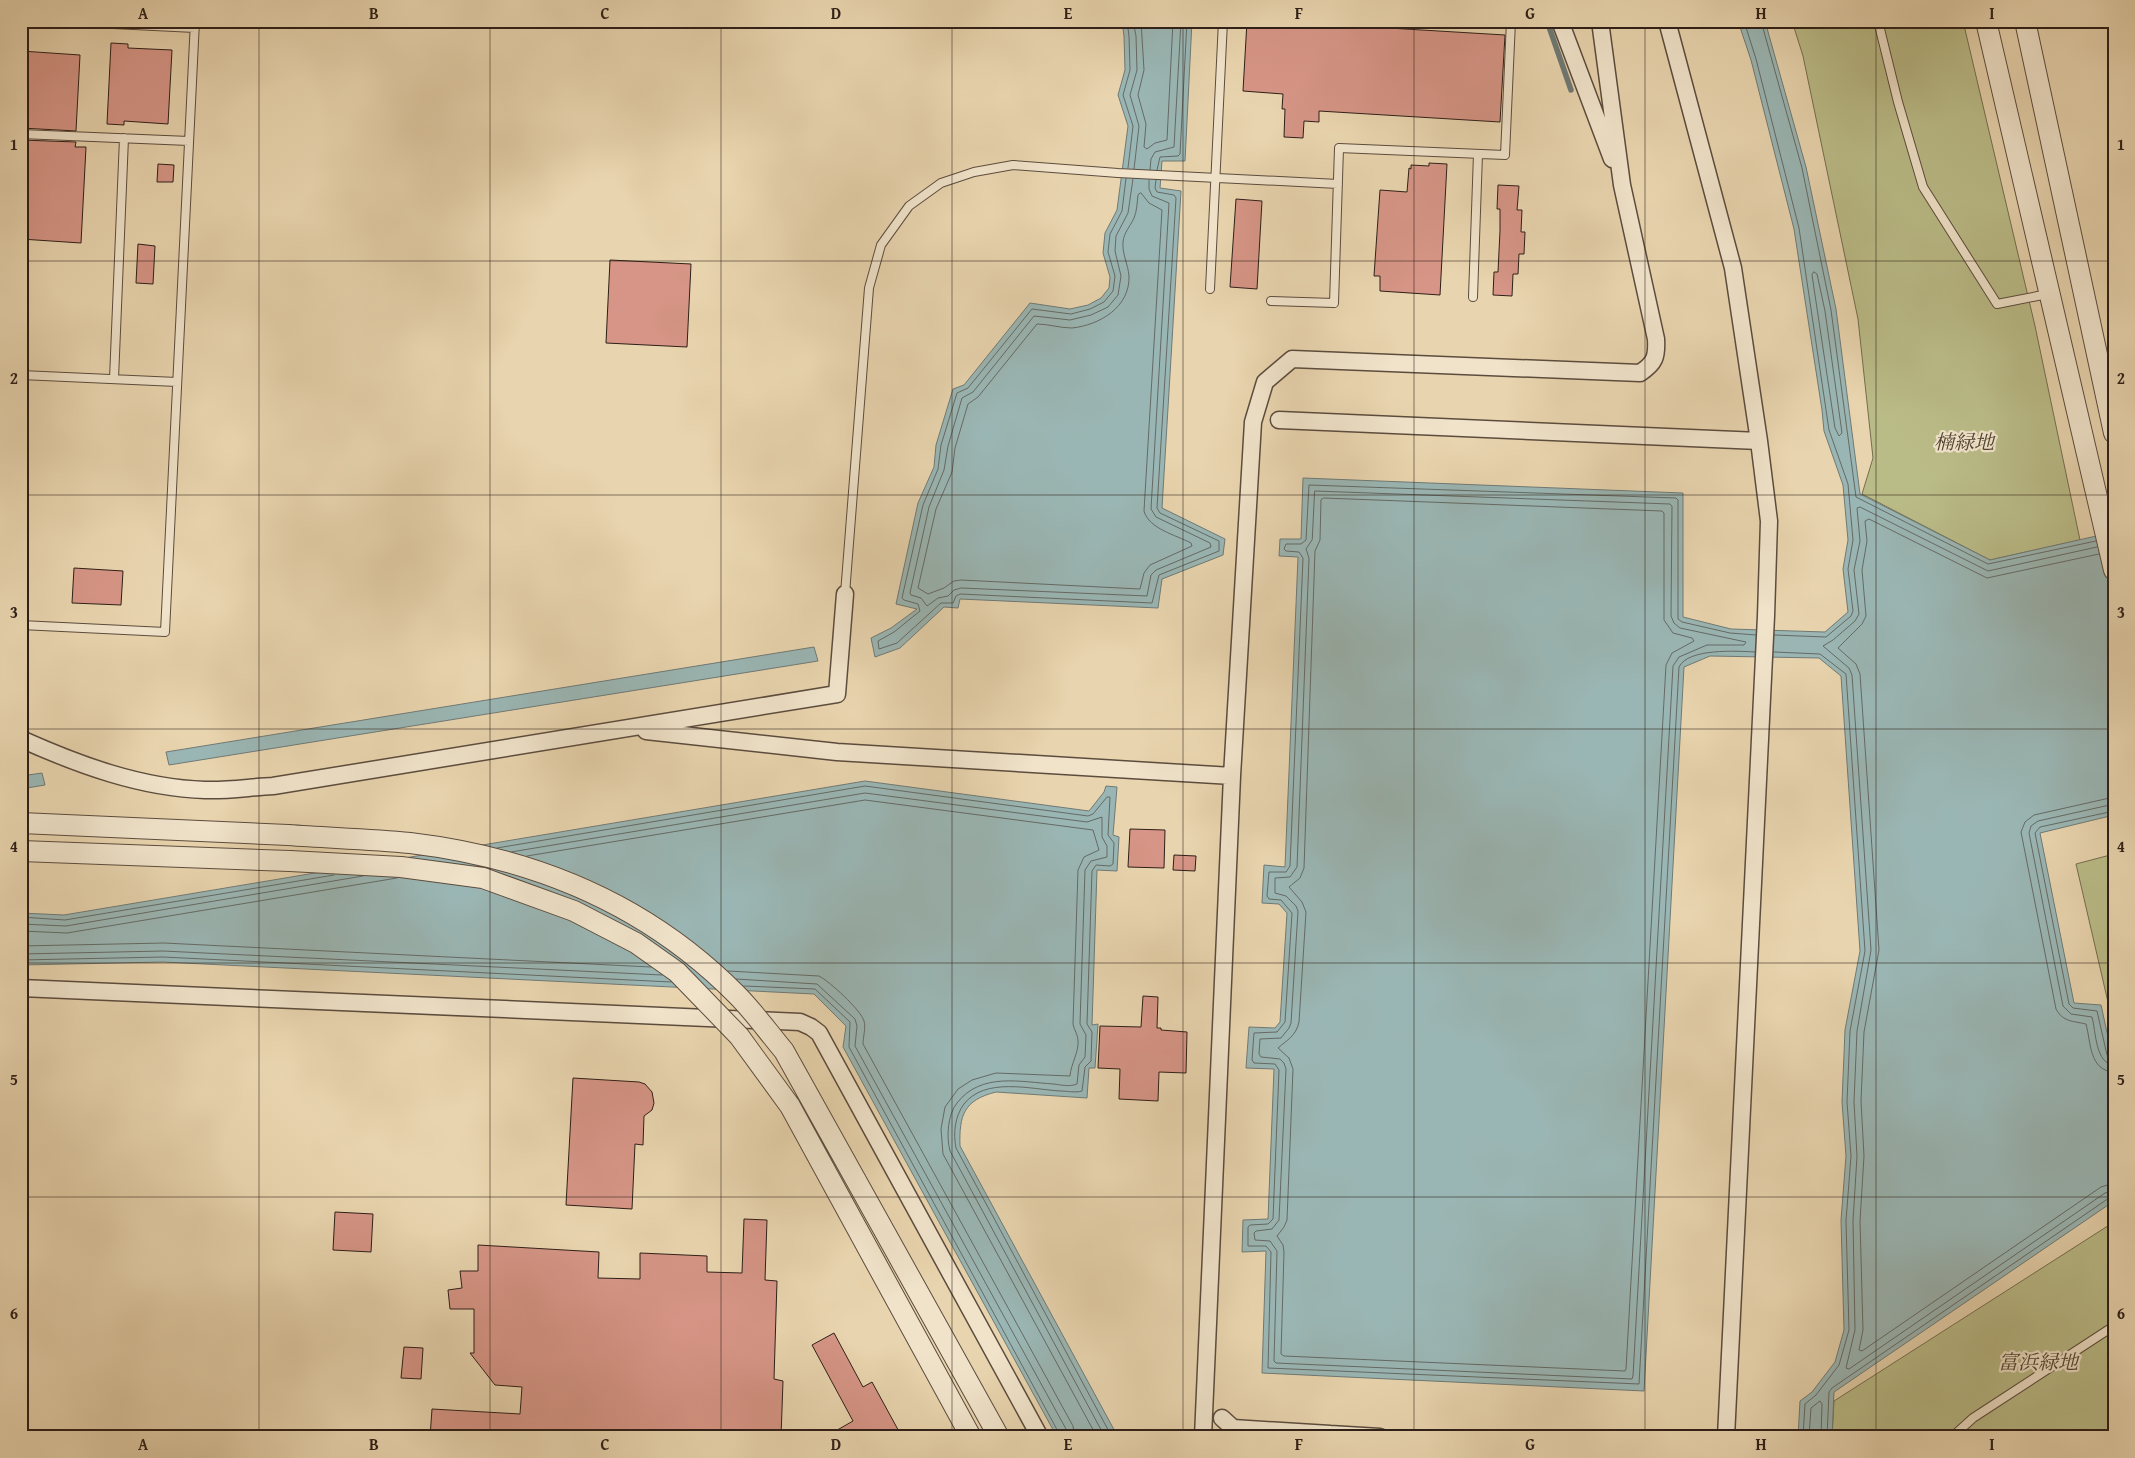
<svg xmlns="http://www.w3.org/2000/svg" width="2135" height="1458" font-family="'Gentium Book Plus','Noto Serif JP',serif">
  <style>
    .green { fill: #babc88; stroke: #746e50 }
    .water { fill: #9ab6b4; stroke: #6f7a76 }
    .lines { fill: none; stroke-linecap: round; stroke-linejoin: round }
    .shore { stroke: #646a66; stroke-width: 1 }
    .stream { stroke: #6f7a76; stroke-width: 5.5 }
    .building { fill: #d69586; stroke: #2e1f18 }
    .service-casing { stroke: #5c4c3e; stroke-width: 10 }
    .minor-casing { stroke: #5c4c3e; stroke-width: 19 }
    .tertiary-casing { stroke: #5c4c3e; stroke-width: 22 }
    .service { stroke: #f0e3ca; stroke-width: 8 }
    .minor { stroke: #f0e3ca; stroke-width: 16 }
    .tertiary { stroke: #f0e3ca; stroke-width: 20 }
    .tertiary-bridge-casing { stroke: #5c4c3e; stroke-width: 22; stroke-linecap: butt }
    .tertiary-bridge { stroke: #f0e3ca; stroke-width: 20 }
    .grid { fill: none; stroke: #2e1f18; stroke-width: 1; stroke-opacity: 0.55 }
    .labels { text-anchor: middle; dominant-baseline: central; stroke-width: 4.5; stroke-linejoin: round; paint-order: stroke }
    .park-label { font-size: 20px; font-style: italic; fill: #514634; stroke: #f0e3ca }
    .neatline { fill: none; stroke: #2e1f18; stroke-width: 2 }
    .grid-label { font-size: 16px; text-anchor: middle; font-weight: bold; fill: #2e1f18 }
  </style>
  <rect width="100%" height="100%" fill="#e8d4ae"/>
  <filter id="stains"><feTurbulence type="fractalNoise" baseFrequency=".004" numOctaves="4"/><feColorMatrix values="0 0 0 0 .2 0 0 0 0 .09 0 0 0 0 .02 0 0 0 .5 -.17"/></filter>
  <radialGradient id="worn" r=".72"><stop offset=".6" stop-color="#630" stop-opacity="0"/><stop offset="1" stop-color="#630" stop-opacity=".3"/></radialGradient>
  <path class="green" d="M1792,21H1963L2035,326L2080,540L1990,560L1862,494L1873,458L1858,319L1803,56Z
    M2114,854V1028L2076,864Z
    M2114,1222V1437H1832L1834,1401Z"/>
  <path class="water" d="M1122,21H1192L1185,161H1162L1160,188L1181,191L1162,508L1225,539L1223,555L1162,579L1158,608L960,599L958,608L944,607L900,648L875,657L871,638L891,628L917,609L896,604L918,503L934,467L936,445L953,389L964,385L1030,303L1070,309L1088,305L1101,298L1109,288L1110,277L1103,253L1105,233L1117,210L1128,126L1118,95L1125,70L1124,36Z
    M1738,21H1765L1806,167L1836,309L1860,494L1990,560L2114,532V815L2040,833L2074,1003L2101,1005L2114,1064V1201L1834,1392L1832,1437H1798L1800,1401L1812,1392L1835,1362L1844,1330L1841,1220L1846,1156L1842,1102L1845,1030L1860,951L1841,676L1819,658L1710,656L1684,667L1644,1391L1262,1373L1266,1251L1242,1252L1243,1220L1268,1219L1274,1069L1246,1068L1249,1027L1275,1028L1280,1022L1287,913L1279,904L1262,903L1264,865L1285,867L1298,557L1279,556L1280,539H1301L1303,478L1683,493V617L1731,629L1825,632L1848,612L1843,569L1848,540L1843,485L1824,431L1822,410L1794,229L1751,60Z
    M814,647L818,661L169,765L166,752Z
    M42,773L45,785L21,789V776Z
    M865,781L1089,811L1104,792L1106,786L1117,787L1113,835L1119,837L1117,871L1097,870L1092,1025L1098,1024L1095,1068H1089L1087,1098L996,1092C964,1100 959,1115 960,1146L1118,1437H1057L843,1047L846,1026L814,994L163,962L21,965V913L64,915Z"/>
  <g class="lines">
    <path class="shore" d="M1127,21L1129,36L1130,70L1123,95L1133,126L1128,168
      M1133,21L1136,36L1137,70L1130,95L1139,126L1134,169
      M1141,21L1144,70L1138,95L1146,124L1144,147L1147,149L1155,143L1167,140L1173,21
      M1744,21L1756,59L1799,228L1829,430L1848,484L1853,540L1848,569L1853,611L1851,616L1826,637L1774,635
      M1761,21L1802,168L1831,310L1856,497L1988,564L2096,541
      M1150,170L1151,159L1155,152L1174,147L1181,21
      M1157,170L1160,157L1178,156L1180,154L1187,21
      M1126,178L1122,211L1110,234L1108,252L1115,276L1113,291L1104,302L1090,309L1071,314L1032,309L968,388L957,393L941,445L938,469L923,505L902,598L904,600L918,604L920,611L894,632L878,641L879,649L897,643L941,603H953L956,596L960,594L1152,603L1159,575L1219,551V541L1160,513L1157,508L1176,198L1174,195L1157,192L1155,188L1156,180
      M1133,179L1128,213L1116,236L1115,251L1121,276L1118,295L1108,307L1091,315L1070,320L1034,316L973,392L962,398L948,446L944,470L929,507L910,593L911,595L921,598L927,606L938,598L948,596L954,590L961,588L1147,596L1151,575L1156,570L1211,547L1210,543L1156,517L1151,509L1169,203L1152,196L1149,189V180
      M1141,193L1149,203L1162,210L1144,511C1149,529 1176,535 1191,543L1192,546L1150,565L1144,573L1140,589L961,580L954,581L944,588L928,594L918,588L936,509L952,472L955,448L968,404L978,397L1037,324C1048,324 1060,328 1072,328C1100,325 1130,307 1129,276C1128,264 1122,254 1123,242C1124,232 1130,227 1134,218C1137,211 1137,203 1138,195Z
      M1814,272L1817,274L1825,311L1842,433L1839,436L1835,428L1812,275Z
      M1315,491L1670,504L1672,506L1671,616L1674,623L1680,628L1746,642L1744,645H1707L1679,657L1673,666L1633,1376L1632,1379L1276,1363L1274,1361L1277,1251L1270,1241L1255,1240L1254,1233L1256,1231L1272,1229L1279,1220L1286,1069L1284,1063L1280,1059L1261,1057L1259,1054L1260,1039L1281,1038L1289,1028L1291,1023L1298,911L1296,906L1286,896L1275,893V878L1290,877L1297,867L1309,558L1306,549L1312,540Z
      M1324,498L1662,511L1664,513V620L1673,633L1692,638L1694,641L1672,653L1666,665L1626,1369L1625,1371L1284,1356L1281,1354L1284,1252L1283,1245L1277,1236L1284,1227L1287,1220L1293,1069L1289,1058L1278,1048C1287,1040 1296,1036 1299,1022L1306,912L1302,902L1289,887L1300,878L1304,868L1315,551L1320,540L1321,500Z
      M2097,547L1988,571L1860,507L1857,508L1860,541L1854,570L1859,614L1855,621L1833,640L1823,646L1849,668L1852,675L1871,950L1857,1031L1854,1102L1857,1156L1853,1221L1855,1330L1846,1368L1849,1369L2105,1193L2114,1191
      M2099,554L1987,578L1869,519L1865,521L1867,541L1862,570L1866,616L1862,624L1838,648L1856,664L1860,674L1879,950L1864,1032L1861,1101L1864,1156L1860,1221L1863,1330L1859,1350L1862,1351L2101,1187L2114,1183
      M1755,652C1737,651 1688,648 1679,667L1639,1384L1268,1368L1271,1252L1266,1246H1248V1227L1250,1225L1268,1224L1273,1219L1279,1070L1275,1064L1254,1063L1252,1060L1254,1033L1277,1032L1285,1022L1292,913L1281,900L1269,899L1267,896L1269,872H1286L1290,866L1303,558L1299,552L1286,551L1284,549L1286,544H1301L1306,540L1309,485L1676,498L1678,500V619L1682,622L1730,633L1756,635
      M1774,652L1820,654L1846,674L1865,951L1850,1031L1847,1102L1851,1156L1846,1221L1849,1330L1839,1365L1816,1395L1805,1404L1803,1437
      M2114,797L2034,815L2025,822L2021,832L2056,1009C2063,1022 2073,1021 2086,1024C2091,1042 2089,1071 2114,1072
      M2114,804L2038,821L2031,826L2029,833L2063,1006L2071,1014L2092,1017C2096,1031 2095,1064 2114,1065
      M2114,811L2040,827L2035,833L2069,1004L2073,1008L2097,1011L2107,1055L2109,1058L2114,1059
      M497,848L865,786L1088,816L1093,814L1107,797H1110L1108,835L1114,843L1113,864L1110,866L1096,865L1092,871L1087,1024L1092,1032L1091,1061L1085,1067L1082,1091C1076,1093 1067,1091 1060,1091C1030,1089 985,1077 964,1104C955,1116 953,1133 956,1148L1112,1437
      M511,852L865,793L1087,822L1102,817V837L1107,846V857L1091,861L1085,870L1080,1024L1086,1035L1085,1057L1079,1065L1077,1084C1070,1087 1061,1085 1054,1084C1020,1082 981,1072 957,1103C948,1114 946,1136 950,1151L1105,1437
      M527,856L865,800L1093,830L1099,850L1084,857L1078,870L1073,1024C1074,1030 1078,1035 1078,1040C1079,1053 1071,1063 1070,1076L996,1073L972,1080L958,1089L945,1107L941,1129L943,1154L1097,1437
      M21,917L65,920L334,875
      M21,924L66,926L363,876
      M21,931L67,933L397,878
      M21,946L164,943L651,967
      M21,954L163,951L662,975
      M21,960L163,957L671,982
      M728,971L819,976C829,981 861,1010 864,1021C866,1028 863,1037 863,1044L1073,1426L1075,1437
      M736,979L817,984L855,1019L857,1026L855,1046L1066,1429L1068,1437
      M744,986L815,989L850,1022L849,1047L1061,1437
      M1809,1437L1811,1408L1820,1401L1822,1404L1821,1437
      M1827,1437L1829,1392L1832,1388L2109,1198L2114,1197"/>
    <path class="stream" d="M1547,21L1571,90"/>
  </g>
  <path class="building" d="M1247,21H1322V24L1505,35L1500,122L1319,111V122L1304,121L1303,138L1284,137L1285,109H1282L1283,94L1243,91Z
    M111,43L128,44V48L172,50L168,124L124,121V125L107,124Z
    M21,51L80,55L76,131L21,128Z
    M21,140L76,142L75,147H86L81,243L21,239Z
    M1429,163L1447,164L1440,295L1380,291V276H1374L1380,190L1407,192L1409,168L1411,169V165L1429,166Z
    M158,164L174,165L173,182H157Z
    M1498,185L1519,186L1517,210H1522L1521,232H1525L1524,254H1519L1518,274H1513L1512,296L1493,295L1494,272H1498L1500,231V209H1497Z
    M1236,199L1262,201L1257,289L1230,287Z
    M138,244L155,246L153,284L136,283Z
    M610,260L691,264L687,347L606,343Z
    M74,568L123,571L121,605L72,603Z
    M1130,829L1165,830L1164,868L1128,867Z
    M1174,855L1196,856L1195,871L1173,870Z
    M1143,996L1158,997L1157,1028H1161V1030L1187,1032L1186,1073L1159,1072L1158,1101L1119,1099L1120,1069L1098,1068L1100,1026L1141,1027Z
    M573,1078L639,1082L645,1084L652,1092L654,1103L652,1110L644,1116L643,1145L635,1144L632,1209L566,1205Z
    M335,1212L373,1214L371,1252L333,1250Z
    M744,1219L767,1220L765,1280L777,1281L774,1379L783,1381L781,1437H430L432,1409L520,1414L522,1387L495,1385L470,1353H474V1309H450L448,1290L462,1288L460,1271H478V1245L599,1252L598,1278L640,1279V1253L707,1256V1272L742,1273Z
    M834,1333L863,1387L872,1382L902,1437H825L853,1421L812,1345Z
    M404,1347L423,1348L421,1379L401,1378Z"/>
  <g class="lines">
    <defs>
      <path id="service" d="M52,21L195,28
        M1878,21L1898,102L1923,187L1997,304L2048,294
        M21,134L189,141
        M1210,289L1223,21
        M1473,297L1478,154
        M1271,301L1334,303L1339,148L1505,155L1511,21
        M21,375L177,382
        M114,379L124,138
        M845,594L869,288L881,245L909,206L941,183L974,172L1013,165L1118,173L1338,184
        M21,625L165,632L195,21
        M1952,1437L1973,1418L2114,1326"/>
      <path id="minor" d="M1560,21L1612,159
        M1667,21L1733,268L1759,441L1769,521L1766,616L1726,1437
        M1279,420L1759,441
        M646,731L837,752L1232,776
        M21,739C79,765 141,788 205,790C227,791 251,787 273,786L837,694L845,594
        M21,988L800,1022L811,1027L819,1033L1040,1437
        M1222,1418L1233,1428L1330,1434
        M1203,1437L1232,776L1253,422L1265,382L1292,359L1640,373C1655,363 1657,357 1656,339L1622,185L1600,21
        M1325,1437L1330,1434L1380,1437"/>
      <path id="tertiary" d="M1986,21L2114,570
        M2025,21L2114,433
        M21,823L288,835
        M21,851L290,861"/>
    </defs>
    <use href="#service" class="service-casing"/>
    <use href="#minor" class="minor-casing"/>
    <use href="#tertiary" class="tertiary-casing"/>
    <use href="#service" class="service"/>
    <use href="#minor" class="minor"/>
    <use href="#tertiary" class="tertiary"/>
    <defs>
      <path id="tertiary-bridge" d="M288,835C329,838 370,839 410,843C536,858 647,904 737,995C754,1012 768,1032 784,1051L999,1437
        M290,861L401,867L483,878L574,911L636,943L677,972L739,1036L790,1106L971,1437"/>
    </defs>
    <use href="#tertiary-bridge" class="tertiary-bridge-casing"/>
    <use href="#tertiary-bridge" class="tertiary-bridge"/>
  </g>
  <path class="grid" d="M259,21V1437M490,21V1437M721,21V1437M952,21V1437M1183,21V1437M1414,21V1437M1645,21V1437M1876,21V1437M21,261H2114M21,495H2114M21,729H2114M21,963H2114M21,1197H2114"/>
  <g class="labels">
    <g class="park-label">
      <text x="1964" y="441">楠緑地</text>
      <text x="2038" y="1361">富浜緑地</text>
    </g>
  </g>
  <rect width="2135" height="1458" fill="none" stroke="#e8d4ae" stroke-width="55"/>
  <rect x="28" y="28" width="2080" height="1402" class="neatline"/>
  <g class="grid-label">
    <text x="143" y="19">A</text>
    <text x="374" y="19">B</text>
    <text x="605" y="19">C</text>
    <text x="836" y="19">D</text>
    <text x="1068" y="19">E</text>
    <text x="1299" y="19">F</text>
    <text x="1530" y="19">G</text>
    <text x="1761" y="19">H</text>
    <text x="1992" y="19">I</text>
    <text x="14" y="150">1</text>
    <text x="2121" y="150">1</text>
    <text x="14" y="384">2</text>
    <text x="2121" y="384">2</text>
    <text x="14" y="618">3</text>
    <text x="2121" y="618">3</text>
    <text x="14" y="852">4</text>
    <text x="2121" y="852">4</text>
    <text x="14" y="1085">5</text>
    <text x="2121" y="1085">5</text>
    <text x="14" y="1319">6</text>
    <text x="2121" y="1319">6</text>
    <text x="143" y="1450">A</text>
    <text x="374" y="1450">B</text>
    <text x="605" y="1450">C</text>
    <text x="836" y="1450">D</text>
    <text x="1068" y="1450">E</text>
    <text x="1299" y="1450">F</text>
    <text x="1530" y="1450">G</text>
    <text x="1761" y="1450">H</text>
    <text x="1992" y="1450">I</text>
  </g>
  <rect width="100%" height="100%" filter="url(#stains)"/>
  <rect width="100%" height="100%" fill="url(#worn)"/>
</svg>
